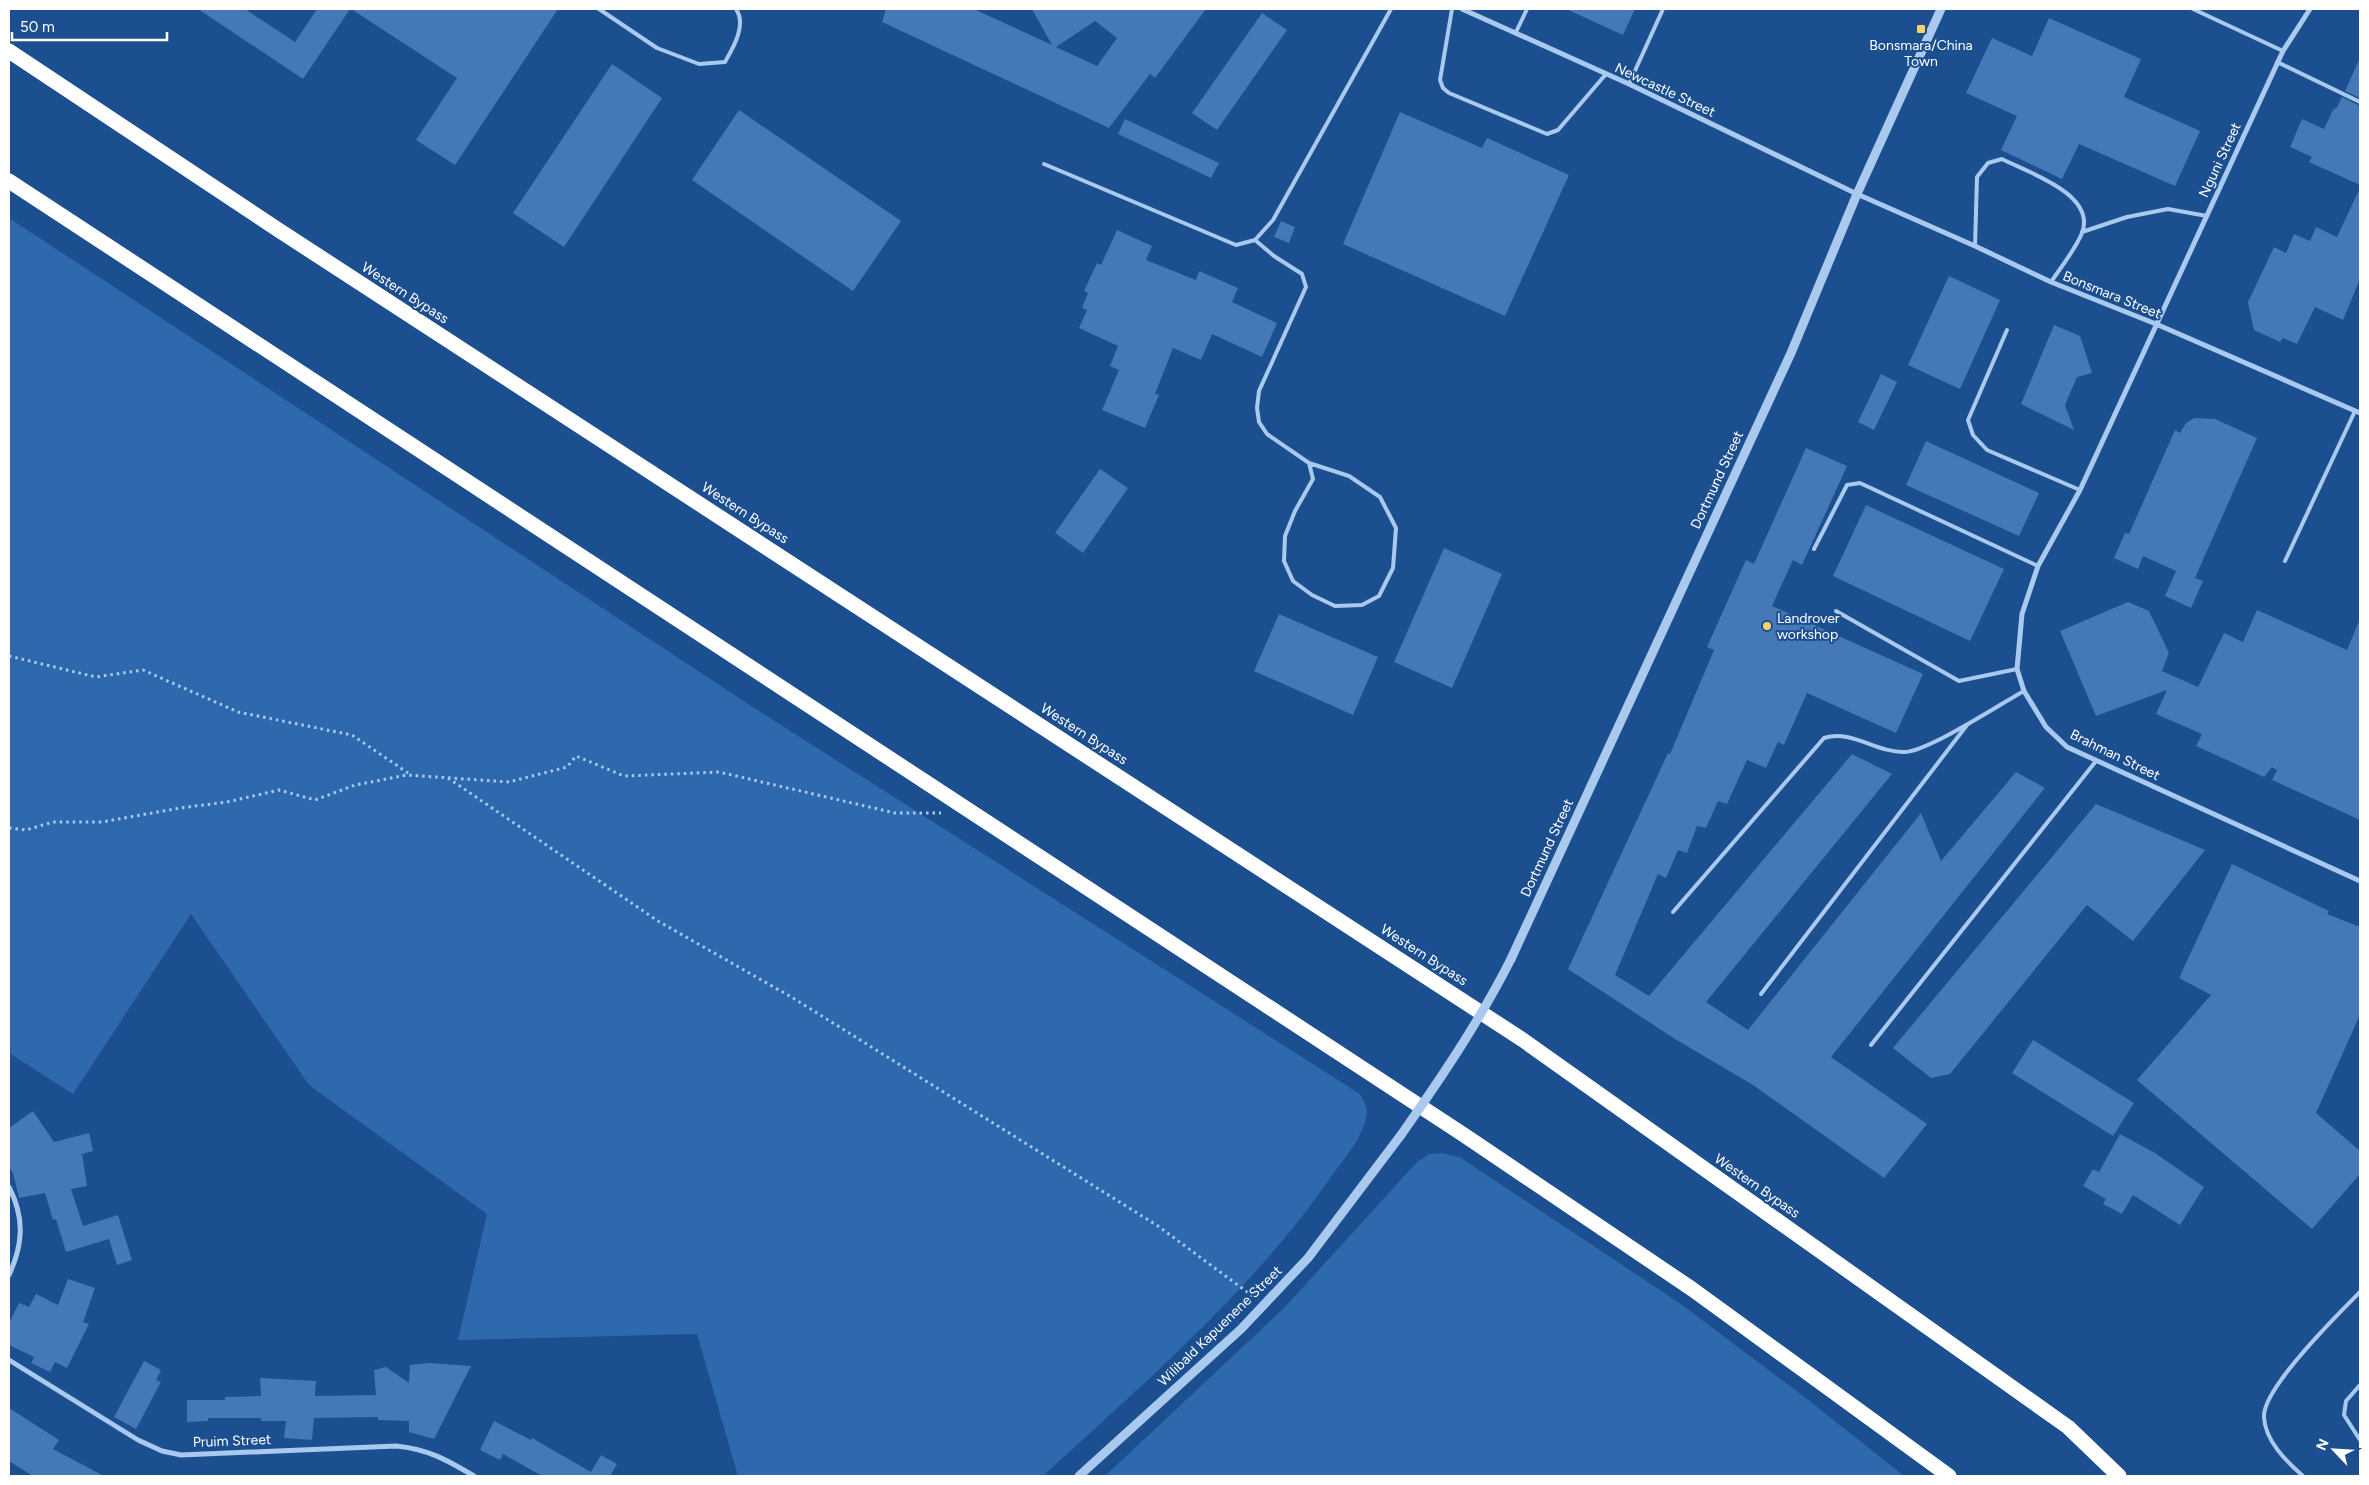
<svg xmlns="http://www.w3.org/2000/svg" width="2369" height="1485" font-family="Figtree,sans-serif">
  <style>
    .grass { fill: #2e69ad }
    .building { fill: #4478b7; fill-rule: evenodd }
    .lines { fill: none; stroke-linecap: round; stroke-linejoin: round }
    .path { stroke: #a9c9ee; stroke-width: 3; stroke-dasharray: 2.5 4; stroke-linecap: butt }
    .service { stroke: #a9c9ee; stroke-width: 4 }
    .minor { stroke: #a9c9ee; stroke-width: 5 }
    .tertiary { stroke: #a9c9ee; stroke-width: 9 }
    .motorway { stroke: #fff; stroke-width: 15 }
    .tertiary-bridge { stroke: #a9c9ee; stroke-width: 9 }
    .poi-dot { fill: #ffd166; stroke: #1b4f8f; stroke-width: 2 }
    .labels { text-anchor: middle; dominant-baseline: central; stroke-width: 4; stroke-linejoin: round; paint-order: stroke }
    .poi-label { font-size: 14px; fill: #fff; stroke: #1b4f8f }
    .street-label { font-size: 14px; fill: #fff; stroke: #1b4f8f }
  </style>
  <rect width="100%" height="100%" fill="#1b4f8f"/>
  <path class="grass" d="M9,218L762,713L1360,1094C1366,1103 1369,1112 1365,1122C1359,1143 1341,1162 1329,1180C1250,1293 1144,1383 1043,1476H738L697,1334L458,1340L487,1214L309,1085L191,914L73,1094L9,1053Z
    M1442,1153L1461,1158L1681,1304L1811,1402L1904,1476H1105L1285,1307L1417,1162L1430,1154Z"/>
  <path class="building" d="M198,9H245L295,42L317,9H350L303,79Z
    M351,9H558L455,165L416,140L457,78Z
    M886,9H974L1052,45L1032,9H1206L1155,78L1150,74L1109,128L882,22ZM1095,21L1117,38L1097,66L1056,47Z
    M1566,9H1635L1623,35Z
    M1262,13L1287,30L1217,130L1192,113Z
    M2049,18L2141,59L2124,97L2200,131L2175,186L2079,144L2062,179L2001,150L2017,116L1966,93L1992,38L2032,56Z
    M2360,58V98L2345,91Z
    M612,64L662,98L564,247L513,213Z
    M2342,97L2360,106V185L2309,162L2312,157L2290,147L2302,119L2324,129L2334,108L2336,109Z
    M739,110L901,221L853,291L692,180Z
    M1400,112L1482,148L1487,138L1569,175L1505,316L1343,244Z
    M1125,119L1219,163L1211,178L1118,134Z
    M2360,188V279L2343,320L2315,307L2297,344L2283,338L2280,342L2254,330L2248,302L2274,247L2286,253L2294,234L2310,241L2316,227L2337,237Z
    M1281,221L1295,227L1289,243L1274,237Z
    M1117,230L1152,246L1146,260L1196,280L1199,271L1238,288L1232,302L1277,323L1262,357L1212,334L1201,360L1173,348L1155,394L1159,395L1145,428L1102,410L1119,370L1110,366L1118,346L1079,328L1087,310L1082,308L1088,293L1084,291L1097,263L1101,265Z
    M1949,276L2000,300L1960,389L1908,365Z
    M2054,325L2080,336L2092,373L2077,377L2065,405L2074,430L2021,404Z
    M1881,374L1897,382L1874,430L1858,422Z
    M2194,418L2215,419L2257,438L2195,578L2203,581L2191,608L2165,596L2176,571L2143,556L2138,569L2114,558L2125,533L2129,534L2175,430L2180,433L2186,423Z
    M1926,441L2039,493L2019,536L1906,485Z
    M1806,448L1847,466L1802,565L1793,560L1772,606L1923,674L1896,733L1807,693L1784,745L1778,742L1766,768L1747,760L1727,804L1718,801L1706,828L1697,826L1687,853L1678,850L1666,878L1658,874L1615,975L1649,996L1852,754L1892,774L1706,1002L1748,1030L1921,813L1941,861L2016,772L2045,788L1831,1057L1927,1124L1884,1178L1753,1085L1675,1039L1568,969L1668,753L1670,754L1714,650L1707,647L1746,560L1754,564Z
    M1100,469L1128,488L1083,553L1055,533Z
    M1866,505L2004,569L1970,641L1833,576Z
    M1444,548L1502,574L1452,688L1394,662Z
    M2128,602L2149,611L2169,653L2162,671L2198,687L2224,633L2243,642L2257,610L2347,650L2360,619V820L2272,780L2277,770L2272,767L2264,777L2196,746L2202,734L2156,714L2167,690L2096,716L2060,631Z
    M1279,614L1378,657L1353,715L1254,671Z
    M2096,804L2205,850L2133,941L2087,905L1950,1074L1931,1078L1893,1048Z
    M2232,864L2329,911L2327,914L2360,927V1015L2316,1113L2360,1151V1174L2312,1229L2137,1080L2211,995L2179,978Z
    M2033,1040L2134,1103L2113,1136L2012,1073Z
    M33,1111L54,1142L89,1133L93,1151L82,1154L87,1186L71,1189L83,1226L118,1215L132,1260L117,1265L109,1239L66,1252L56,1219L53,1220L45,1193L19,1198L13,1173L9,1167V1128Z
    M2120,1134L2155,1153L2204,1187L2180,1225L2133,1195L2122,1214L2103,1204L2106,1199L2083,1186L2093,1169L2099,1172Z
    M68,1279L95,1288L83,1322L89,1324L67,1368L55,1362L50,1372L31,1363L34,1357L9,1345V1323L19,1303L29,1307L36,1294L58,1305Z
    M144,1361L161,1370L156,1380L161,1382L136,1429L114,1417Z
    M430,1363L471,1366L434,1439L409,1432V1421L378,1420V1417L314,1418L312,1440L284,1438L286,1421H261V1418H208V1421L187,1422V1400H225V1397L261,1396L260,1378L316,1381L315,1396L376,1395L374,1370L386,1367L409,1383L410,1365Z
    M9,1408L59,1440L53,1449L104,1476H33L9,1461Z
    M494,1421L531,1440L532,1438L591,1472L601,1455L617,1464L610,1476H542L503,1454L500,1460L480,1450Z"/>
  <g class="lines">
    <path class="path" d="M9,656L96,677L143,670L238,712L352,735L411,775
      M448,778L658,921L793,998L1158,1226L1254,1297
      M9,828L26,830L53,822H102L180,808L227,802L279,790L315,800L355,785L407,775L509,782L567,767L576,756L624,776L719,772L895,813H941"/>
    <path class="service" d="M599,9L657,48L699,64L725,62C733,48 747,25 736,9
      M1452,9L1440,80L1443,88L1449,93L1547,134L1558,130L1606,74
      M2193,9L2283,51
      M1516,32L1527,9
      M2277,62L2360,102
      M1629,84L1663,9
      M1044,164L1236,245L1255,240L1273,220L1391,9
      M2082,232L2127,217L2168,209L2207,216
      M1255,240L1274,256L1302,274L1306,287L1259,391L1257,408L1259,422L1267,434L1309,463L1349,476L1380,497L1396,528L1393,568L1379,596L1362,605L1335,606L1312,595L1293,581L1284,561L1285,536L1295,511L1313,479L1309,463
      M1975,246L1977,177L1988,163L2002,159C2027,172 2097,194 2082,233C2075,250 2061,267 2051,282
      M2007,330L1968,420L1973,435L1987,450L2080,490
      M1814,549L1847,485L1860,483L2038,566
      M2285,561L2355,411
      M1836,611L1959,681L2017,669
      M1673,912L1824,738C1852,729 1876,753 1905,752C1929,751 2000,704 2024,691
      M1761,994L1967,725
      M1871,1045L2096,761
      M2360,1385L2346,1401L2344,1415L2360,1440
      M2303,1476C2287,1462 2265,1441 2264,1417C2262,1389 2338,1314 2360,1292"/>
    <path class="minor" d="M1462,9L1629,84L1857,194L1975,246L2051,282L2156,324L2360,413
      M2310,9L2283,51L2080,490L2038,566L2022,614L2017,669L2024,691L2046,727L2067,747L2360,881
      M9,1187C25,1218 23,1245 9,1275
      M9,1360L138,1440L162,1451L181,1455L396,1446C428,1449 447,1460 474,1476"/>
    <path class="tertiary" d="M1511,959L1791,353L1857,194L1941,9
      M1079,1476L1241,1329L1308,1258L1401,1135"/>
    <path class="motorway" d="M9,51L277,229L1523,1040L2068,1427L2119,1476
      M9,181L1464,1135L1692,1289L1949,1476"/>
    <path class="tertiary-bridge" d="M1401,1135C1441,1078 1479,1022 1511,959"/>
  </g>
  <g class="poi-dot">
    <rect x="1916" y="24" width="10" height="10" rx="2.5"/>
    <circle cx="1767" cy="626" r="5"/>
  </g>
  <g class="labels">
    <g class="poi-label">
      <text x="1921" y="45">Bonsmara/China<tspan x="1921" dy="16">Town</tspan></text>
      <text x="1777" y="618" text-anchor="start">Landrover<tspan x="1777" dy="16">workshop</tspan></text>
    </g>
    <g class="street-label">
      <text transform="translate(1665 90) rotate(25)">Newcastle Street</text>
      <text transform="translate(2220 160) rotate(-65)">Nguni Street</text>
      <text transform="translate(405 293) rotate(33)">Western Bypass</text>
      <text transform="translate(2112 295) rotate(22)">Bonsmara Street</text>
      <text transform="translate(1717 480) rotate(-65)">Dortmund Street</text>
      <text transform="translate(745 513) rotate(33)">Western Bypass</text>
      <text transform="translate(1084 734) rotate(33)">Western Bypass</text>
      <text transform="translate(2115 755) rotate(26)">Brahman Street</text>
      <text transform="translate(1547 848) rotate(-65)">Dortmund Street</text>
      <text transform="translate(1424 955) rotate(33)">Western Bypass</text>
      <text transform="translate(1757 1186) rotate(35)">Western Bypass</text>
      <text transform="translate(1220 1326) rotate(-44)">Wilibald Kapuenene Street</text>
      <text transform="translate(232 1441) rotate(-2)">Pruim Street</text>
    </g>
  </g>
  <rect width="2369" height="1485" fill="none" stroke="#ffffff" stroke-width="20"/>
  <g transform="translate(2334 1450) rotate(295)" stroke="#1b4f8f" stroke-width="4" paint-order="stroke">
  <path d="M0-4L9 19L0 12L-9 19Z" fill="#ffffff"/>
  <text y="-8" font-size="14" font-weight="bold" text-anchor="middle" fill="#ffffff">N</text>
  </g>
  <path d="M12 32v8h155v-8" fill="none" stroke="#ffffff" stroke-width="2.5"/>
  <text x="20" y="32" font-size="15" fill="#ffffff" stroke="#1b4f8f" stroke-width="4" paint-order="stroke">50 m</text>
</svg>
